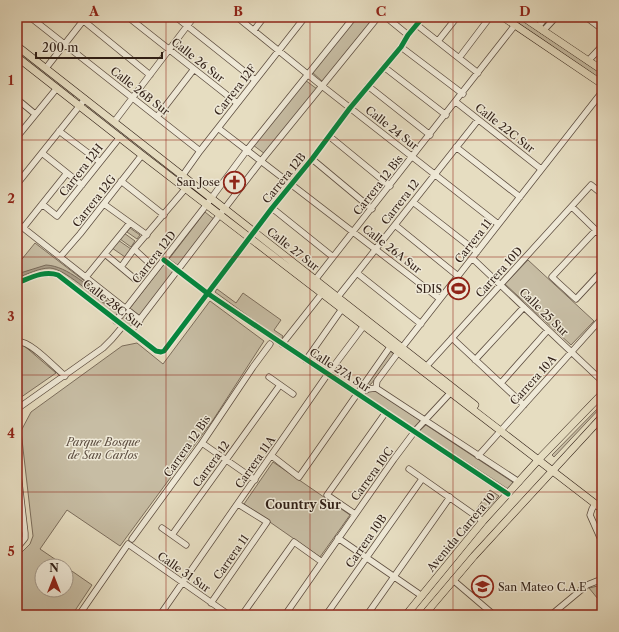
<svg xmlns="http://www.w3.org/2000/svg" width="619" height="632" font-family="'Libre Caslon Text',serif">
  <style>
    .green { fill: #c7bda4; stroke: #7c6e5d }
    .water { fill: #a89c87; stroke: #786a5a }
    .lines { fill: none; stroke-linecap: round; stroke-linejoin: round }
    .minor-casing { stroke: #5e4e41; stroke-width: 7 }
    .major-casing { stroke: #301f16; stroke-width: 8 }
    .minor { stroke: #efe9d7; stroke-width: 5.5 }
    .major { stroke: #e6ddc1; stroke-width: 7 }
    .cycleway-casing { stroke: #efe9d7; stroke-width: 8 }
    .cycleway { stroke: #00873e; stroke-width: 5 }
    .grid { fill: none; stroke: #8f2418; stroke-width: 1; stroke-opacity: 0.55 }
    .labels { text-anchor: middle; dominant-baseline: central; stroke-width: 3; stroke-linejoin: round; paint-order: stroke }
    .street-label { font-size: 11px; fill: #301f16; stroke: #efe9d7 }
    .poi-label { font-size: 11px; fill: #301f16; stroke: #efe9d7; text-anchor: end }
    .park-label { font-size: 11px; font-style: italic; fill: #5d4e41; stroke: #efe9d7 }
    .neighbourhood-label { font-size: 12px; font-weight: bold; fill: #301f16; stroke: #efe9d7 }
    .neatline { fill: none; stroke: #8f2418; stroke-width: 1.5 }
    .grid-label { font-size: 13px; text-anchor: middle; font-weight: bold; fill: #8f2418 }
  </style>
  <rect width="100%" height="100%" fill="#e6ddc1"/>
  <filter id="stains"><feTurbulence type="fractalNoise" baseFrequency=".005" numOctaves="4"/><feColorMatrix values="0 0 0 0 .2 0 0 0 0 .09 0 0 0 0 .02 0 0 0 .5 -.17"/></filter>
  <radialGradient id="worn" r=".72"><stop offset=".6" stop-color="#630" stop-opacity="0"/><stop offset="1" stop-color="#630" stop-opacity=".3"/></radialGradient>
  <path class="green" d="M355,17H376L323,82L312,72Z
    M509,17H517L602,74V80Z
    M17,48L75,94L73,97L17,53Z
    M305,80L317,89L265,154L253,145Z
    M89,105L198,190H190L87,109Z
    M205,212L215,220L179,266L169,259Z
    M130,228L140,235L137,239L127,232Z
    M124,233L135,241L131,247L120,239Z
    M118,240L131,249L125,257L112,248Z
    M35,243L121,309L115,316L68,279L55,272L17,281V261L22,259Z
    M528,260L594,321L571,345L505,284Z
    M164,264L174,272L140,316L130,308Z
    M217,289L236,303L243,293L281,320L274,330L283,336L281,340L215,292Z
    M210,301L264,341L213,420L120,546L67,510L40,549L65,566H42V590H66V567L92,585L72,615H17V557L30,544L33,536L21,431L31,412L122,346L137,343L163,364Z
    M127,312L137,320L131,328L121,320Z
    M22,344L56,373L17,400V345Z
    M390,351L394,354L371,384L362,389Z
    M367,391H376L421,421L415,429L362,394Z
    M602,404V406L554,457L552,455Z
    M426,425L514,483L508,489L419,431Z
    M273,462L350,515L320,557L244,504Z
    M490,490L499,496L482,514L476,510Z
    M602,585V604L589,588Z"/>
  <path class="water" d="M46,265C68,266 90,288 107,301L105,304C92,295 65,269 50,268C39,268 28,274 17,278V274Z
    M457,279L467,288L459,297L449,290Z"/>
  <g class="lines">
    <defs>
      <path id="minor" d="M30,17L200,151
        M79,17L150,75
        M128,17L237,103
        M176,17L255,80
        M237,17L322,86L498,224
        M386,17L408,35
        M586,17L602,29
        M417,25L478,73
        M538,27L546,17
        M254,30L264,17
        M543,31L556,17
        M438,41L457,17
        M401,47L463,94
        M459,58L490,17
        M588,61L602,46
        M384,67L446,115
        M46,68L86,17
        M368,86L430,135
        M17,99L35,114
        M456,102L541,169
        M157,117L194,69
        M114,122L194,17
        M218,128L440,299
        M59,131L100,162
        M329,136L390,186
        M17,137L57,88
        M456,147L520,197
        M42,153L82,185
        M312,159L372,209
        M183,175L200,151L305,17
        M121,181L164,215
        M17,184L85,99
        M413,202L477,252
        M42,204L57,216L120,137
        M104,204L147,235
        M572,207L602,236
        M272,208L333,257
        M17,223L140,320
        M395,225L458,276
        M23,228L67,173
        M596,230L552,277L576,299L602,271
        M134,249L147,261
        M105,254L135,279
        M60,257L80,234L142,155
        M472,258L602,381
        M164,260L207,293L274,338L508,494
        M121,267L134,249L186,188
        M357,273L421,324
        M86,277L130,223
        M315,280L515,25
        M17,283C30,278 44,270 58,275L156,351L161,352L164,351L272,208L312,159L350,108L401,47L408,35L423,17
        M337,298L478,120
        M116,321L204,208L247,150L354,17
        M131,331L261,161L378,17
        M452,338L524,405
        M17,342C29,339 55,368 65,376
        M282,344L324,291
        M306,360L344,306
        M475,360L524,307
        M424,369L591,185L602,194
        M269,377L293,394
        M501,383L548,330
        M376,388L377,381L397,354L602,92
        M376,388L519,482
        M358,394L368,389L376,388
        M17,409L103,348L112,339L123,326
        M601,433H602
        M202,443L255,480
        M272,456L299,477L390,347
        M478,456L602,318
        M17,465L25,533V538L17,548
        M409,469L483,521
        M595,504L592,509L590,515L602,542
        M355,514L327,495L386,412
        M162,528L186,545
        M172,535L280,385
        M338,538L422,596
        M132,539L202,443L253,367L270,344
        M453,580L494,615
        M211,603L267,522L238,504
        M79,615L128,544L229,615
        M160,615L327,375L366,323
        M242,615L294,542L322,562
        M285,615L394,459L415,431L453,390
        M326,615L422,479
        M367,615L450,497
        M551,615L587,585L602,579"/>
      <path id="major" d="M503,17L602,84
        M523,17L602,70
        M17,46L475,405
        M17,57L142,155L602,509
        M406,615L483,521L541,457L602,394
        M424,615L474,556L602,417"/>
    </defs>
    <use href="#minor" class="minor-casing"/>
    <use href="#major" class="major-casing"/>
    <use href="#minor" class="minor"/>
    <use href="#major" class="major"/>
    <defs>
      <path id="cycleway" d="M164,260L207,293L274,338L508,494
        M17,283C30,278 44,270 58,275L156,351L161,352L164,351L272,208L312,159L350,108L401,47L408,35L423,17"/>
    </defs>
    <use href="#cycleway" class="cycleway-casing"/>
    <use href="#cycleway" class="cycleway"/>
  </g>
  <path class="grid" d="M166,17V615M310,17V615M453,17V615M17,140H602M17,257H602M17,375H602M17,492H602"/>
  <defs>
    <symbol id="church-ring" viewBox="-11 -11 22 22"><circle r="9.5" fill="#efe9d7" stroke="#8f2418" stroke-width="1.5"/><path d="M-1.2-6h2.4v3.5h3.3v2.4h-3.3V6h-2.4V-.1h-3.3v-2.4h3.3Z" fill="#8f2418"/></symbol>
    <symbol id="stadium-ring" viewBox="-11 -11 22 22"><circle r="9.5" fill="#efe9d7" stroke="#8f2418" stroke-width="1.5"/><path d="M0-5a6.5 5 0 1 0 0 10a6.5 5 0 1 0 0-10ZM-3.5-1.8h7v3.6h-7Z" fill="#8f2418"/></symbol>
    <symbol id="university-ring" viewBox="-11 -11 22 22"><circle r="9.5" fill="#efe9d7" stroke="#8f2418" stroke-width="1.5"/><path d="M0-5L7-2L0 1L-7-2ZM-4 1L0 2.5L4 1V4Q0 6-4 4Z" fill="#8f2418"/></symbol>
  </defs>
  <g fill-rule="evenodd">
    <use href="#church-ring" x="222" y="170" width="25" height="25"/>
    <use href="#stadium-ring" x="446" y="276" width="25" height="25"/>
    <use href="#university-ring" x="470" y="574" width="25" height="25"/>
  </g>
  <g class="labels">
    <g class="street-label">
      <text transform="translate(198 60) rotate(38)">Calle 26 Sur</text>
      <text transform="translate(235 90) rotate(-52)">Carrera 12F</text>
      <text transform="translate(140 91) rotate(38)">Calle 26B Sur</text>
      <text transform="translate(392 128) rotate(38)">Calle 24 Sur</text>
      <text transform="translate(505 128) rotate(38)">Calle 22C Sur</text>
      <text transform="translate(81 170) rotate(-52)">Carrera 12H</text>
      <text transform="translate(284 178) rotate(-51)">Carrera 12B</text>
      <text transform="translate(378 185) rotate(-52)">Carrera 12 Bis</text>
      <text transform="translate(94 201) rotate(-52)">Carrera 12G</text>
      <text transform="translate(400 202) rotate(-52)">Carrera 12</text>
      <text transform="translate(473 241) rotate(-52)">Carrera 11</text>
      <text transform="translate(293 249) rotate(38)">Calle 27 Sur</text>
      <text transform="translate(392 249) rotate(38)">Calle 26A Sur</text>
      <text transform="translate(154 257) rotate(-52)">Carrera 12D</text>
      <text transform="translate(499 272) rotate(-48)">Carrera 10D</text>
      <text transform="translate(113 304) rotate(38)">Calle 28C Sur</text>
      <text transform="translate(544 312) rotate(44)">Calle 25 Sur</text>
      <text transform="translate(340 370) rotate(33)">Calle 27A Sur</text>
      <text transform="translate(533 380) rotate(-48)">Carrera 10A</text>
      <text transform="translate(187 446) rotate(-55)">Carrera 12 Bis</text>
      <text transform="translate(255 462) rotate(-55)">Carrera 11A</text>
      <text transform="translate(211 464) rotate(-54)">Carrera 12</text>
      <text transform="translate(372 474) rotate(-54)">Carrera 10C</text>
      <text transform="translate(461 532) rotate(-50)">Avenida Carrera 10</text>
      <text transform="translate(366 541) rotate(-55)">Carrera 10B</text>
      <text transform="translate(231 557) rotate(-55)">Carrera 11</text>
      <text transform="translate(184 572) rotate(35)">Calle 31 Sur</text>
    </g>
    <g class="poi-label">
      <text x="220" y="182">San Jose</text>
      <text x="442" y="289">SDIS</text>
      <text x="498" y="587" text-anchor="start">San Mateo C.A.E</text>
    </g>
    <g class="park-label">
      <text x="103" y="442">Parque Bosque<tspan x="103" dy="13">de San Carlos</tspan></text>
    </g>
    <g class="neighbourhood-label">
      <text x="303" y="504">Country Sur</text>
    </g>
  </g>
  <rect width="619" height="632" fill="none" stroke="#e6ddc1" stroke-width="44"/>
  <g transform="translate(54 578)"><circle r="19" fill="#efe9d7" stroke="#a3988a"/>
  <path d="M0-3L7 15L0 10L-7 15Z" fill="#8f2418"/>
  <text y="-6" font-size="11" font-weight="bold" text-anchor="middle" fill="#301f16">N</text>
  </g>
  <path d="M36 52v6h126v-6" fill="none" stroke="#301f16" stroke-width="2"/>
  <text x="42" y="52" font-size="12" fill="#301f16" stroke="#efe9d7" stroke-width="3" paint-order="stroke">200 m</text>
  <rect x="22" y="22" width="575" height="588" class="neatline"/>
  <g class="grid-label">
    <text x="94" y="16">A</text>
    <text x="238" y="16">B</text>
    <text x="381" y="16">C</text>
    <text x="525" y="16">D</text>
    <text x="11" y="85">1</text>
    <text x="11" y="203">2</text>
    <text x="11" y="321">3</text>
    <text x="11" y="438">4</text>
    <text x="11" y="556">5</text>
  </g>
  <rect width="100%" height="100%" filter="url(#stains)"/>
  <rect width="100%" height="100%" fill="url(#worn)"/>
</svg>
